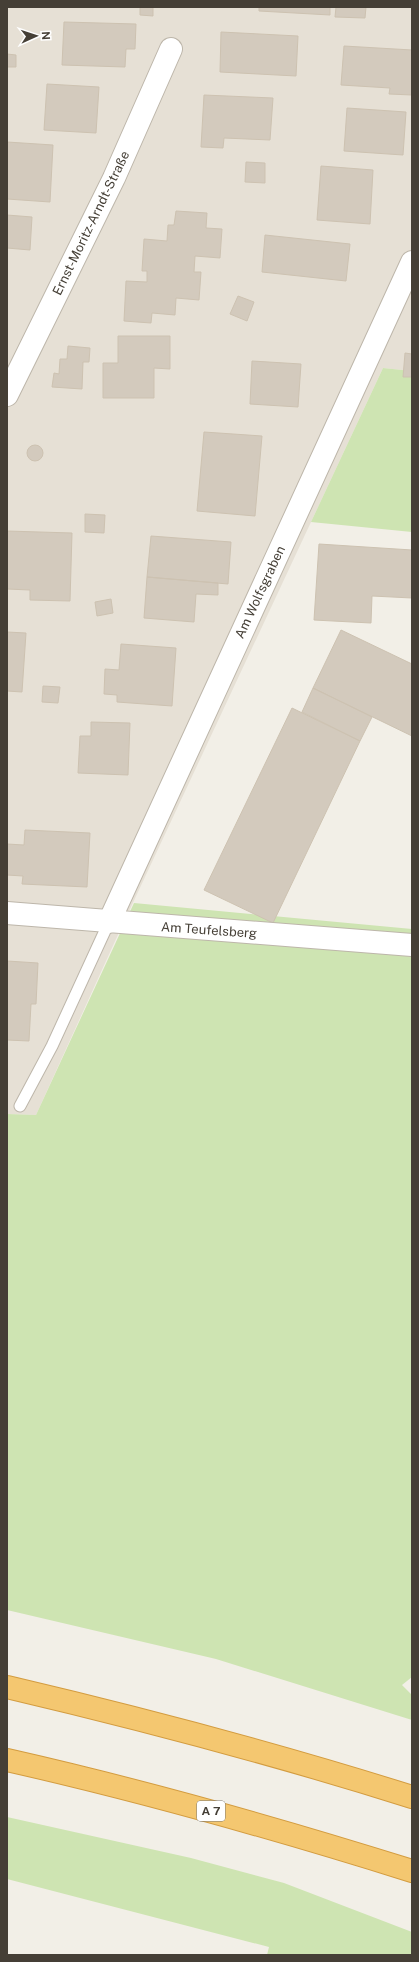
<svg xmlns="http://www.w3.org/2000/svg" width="419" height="1962" font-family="'Public Sans',sans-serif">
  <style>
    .residential { fill: #e6e0d5 }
    .green { fill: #cee4b2 }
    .building { fill: #d3cabd; stroke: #cdc2b1 }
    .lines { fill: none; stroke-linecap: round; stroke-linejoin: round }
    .service-casing { stroke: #bdb6aa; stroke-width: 13 }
    .minor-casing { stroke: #bdb6aa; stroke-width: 24 }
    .motorway-casing { stroke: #d39c40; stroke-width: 24 }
    .service { stroke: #fff; stroke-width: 11 }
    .minor { stroke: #fff; stroke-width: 22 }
    .motorway { stroke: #f4c770; stroke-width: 22 }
    .labels { text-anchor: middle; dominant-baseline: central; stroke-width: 3.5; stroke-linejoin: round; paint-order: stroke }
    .shield { fill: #fff; stroke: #7d7972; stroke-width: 1 }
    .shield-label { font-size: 12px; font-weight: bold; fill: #453f36 }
    .street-label { font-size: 13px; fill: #453f36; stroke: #fff }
  </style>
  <rect width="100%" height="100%" fill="#f2efe7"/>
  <path class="residential" d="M7,7H412V371L383,368L116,939L36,1115L7,1114Z"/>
  <path class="green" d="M383,368L412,371V532L311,522Z
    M134,903L412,929V1677L402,1685L412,1695V1720L216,1659L7,1610V1114L36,1115Z
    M7,1817L191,1858L284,1883L412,1932V1955H267L269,1947L7,1879Z"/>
  <path class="building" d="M140,7H153V16L140,15Z
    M259,7H330V15L259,11Z
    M336,7H366L365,18L335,17Z
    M64,22L136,24L135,49H126L125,67L62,65Z
    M221,32L298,36L296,76L220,72Z
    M344,46L412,50V95L389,94L390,88L341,85Z
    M7,54L16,55V67H7Z
    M47,84L99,87L96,133L44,130Z
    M204,95L273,98L270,140L224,138L223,148L201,147Z
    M347,108L406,112L403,155L344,151Z
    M7,142L53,145L50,202L7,199Z
    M246,162L265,163V183L245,182Z
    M321,166L373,170L370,224L317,220Z
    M176,211L207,213L206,228L222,229L220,258L195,256L194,272H201L199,300L176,298L175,315L152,313L151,323L124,321L126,281L147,282V271H142L144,239L167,241L168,225H174Z
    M7,215L32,217L30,250L7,248Z
    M265,235L350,244L346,281L262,272Z
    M238,296L254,302L247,321L230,314Z
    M118,336H170V369L154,368V398H103V363H118Z
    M68,346L90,348L89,362H83L82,389L52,387L54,373L59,374L60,359H67Z
    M405,353L412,354V377H403Z
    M252,361L301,364L298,407L250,404Z
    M204,432L262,436L255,516L197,511Z
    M27 453a8 8 0 1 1 16 0a8 8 0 1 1-16 0Z
    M85,514L105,515L104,533L85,532Z
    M7,531L72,533L70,601L30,600V590L7,589Z
    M151,536L231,542L228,584L147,577Z
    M319,544L412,550V598L372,596L371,623L314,620Z
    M147,577L218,583V595L196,594L194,622L144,618Z
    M111,599L113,613L97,616L95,602Z
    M341,630L412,664V736L313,688Z
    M7,632L26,633L22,692L7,691Z
    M121,644L176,648L172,706L117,702V695L104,694L105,669L119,670Z
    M43,686L60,687L58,703L42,702Z
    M313,688L372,717L360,741L302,712Z
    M292,708L360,741L273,923L204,890Z
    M91,722L130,723L128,775L78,773L80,736H91Z
    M25,830L90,833L87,887L22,884L23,876L7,875V844L24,845Z
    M7,961L38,963L36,1004H31L29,1041L7,1040Z"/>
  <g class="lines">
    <defs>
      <path id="service" d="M20,1106L52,1046L109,922"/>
      <path id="minor" d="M7,395L114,178L171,49
        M7,913L412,945
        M109,922L412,262"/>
      <path id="motorway" d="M7,1687C143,1719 279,1755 412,1797
        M7,1760C144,1791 278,1829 412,1871"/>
    </defs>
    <use href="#service" class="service-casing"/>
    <use href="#minor" class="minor-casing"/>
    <use href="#motorway" class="motorway-casing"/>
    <use href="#service" class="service"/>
    <use href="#minor" class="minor"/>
    <use href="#motorway" class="motorway"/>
  </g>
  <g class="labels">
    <rect class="shield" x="197" y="1801" width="28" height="20" rx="3"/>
    <g class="shield-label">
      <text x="211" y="1811">A 7</text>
    </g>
    <g class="street-label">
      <text transform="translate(91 223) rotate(-64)">Ernst-Moritz-Arndt-Straße</text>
      <text transform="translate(260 592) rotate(-65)">Am Wolfsgraben</text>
      <text transform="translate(209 930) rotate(4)">Am Teufelsberg</text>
    </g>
  </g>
  <rect width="419" height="1962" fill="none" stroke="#453f36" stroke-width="16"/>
  <g transform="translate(36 36) rotate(87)" stroke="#ffffff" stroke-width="3" paint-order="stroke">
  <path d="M0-3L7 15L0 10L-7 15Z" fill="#453f36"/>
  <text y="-6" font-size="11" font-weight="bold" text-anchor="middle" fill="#453f36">N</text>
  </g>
</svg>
